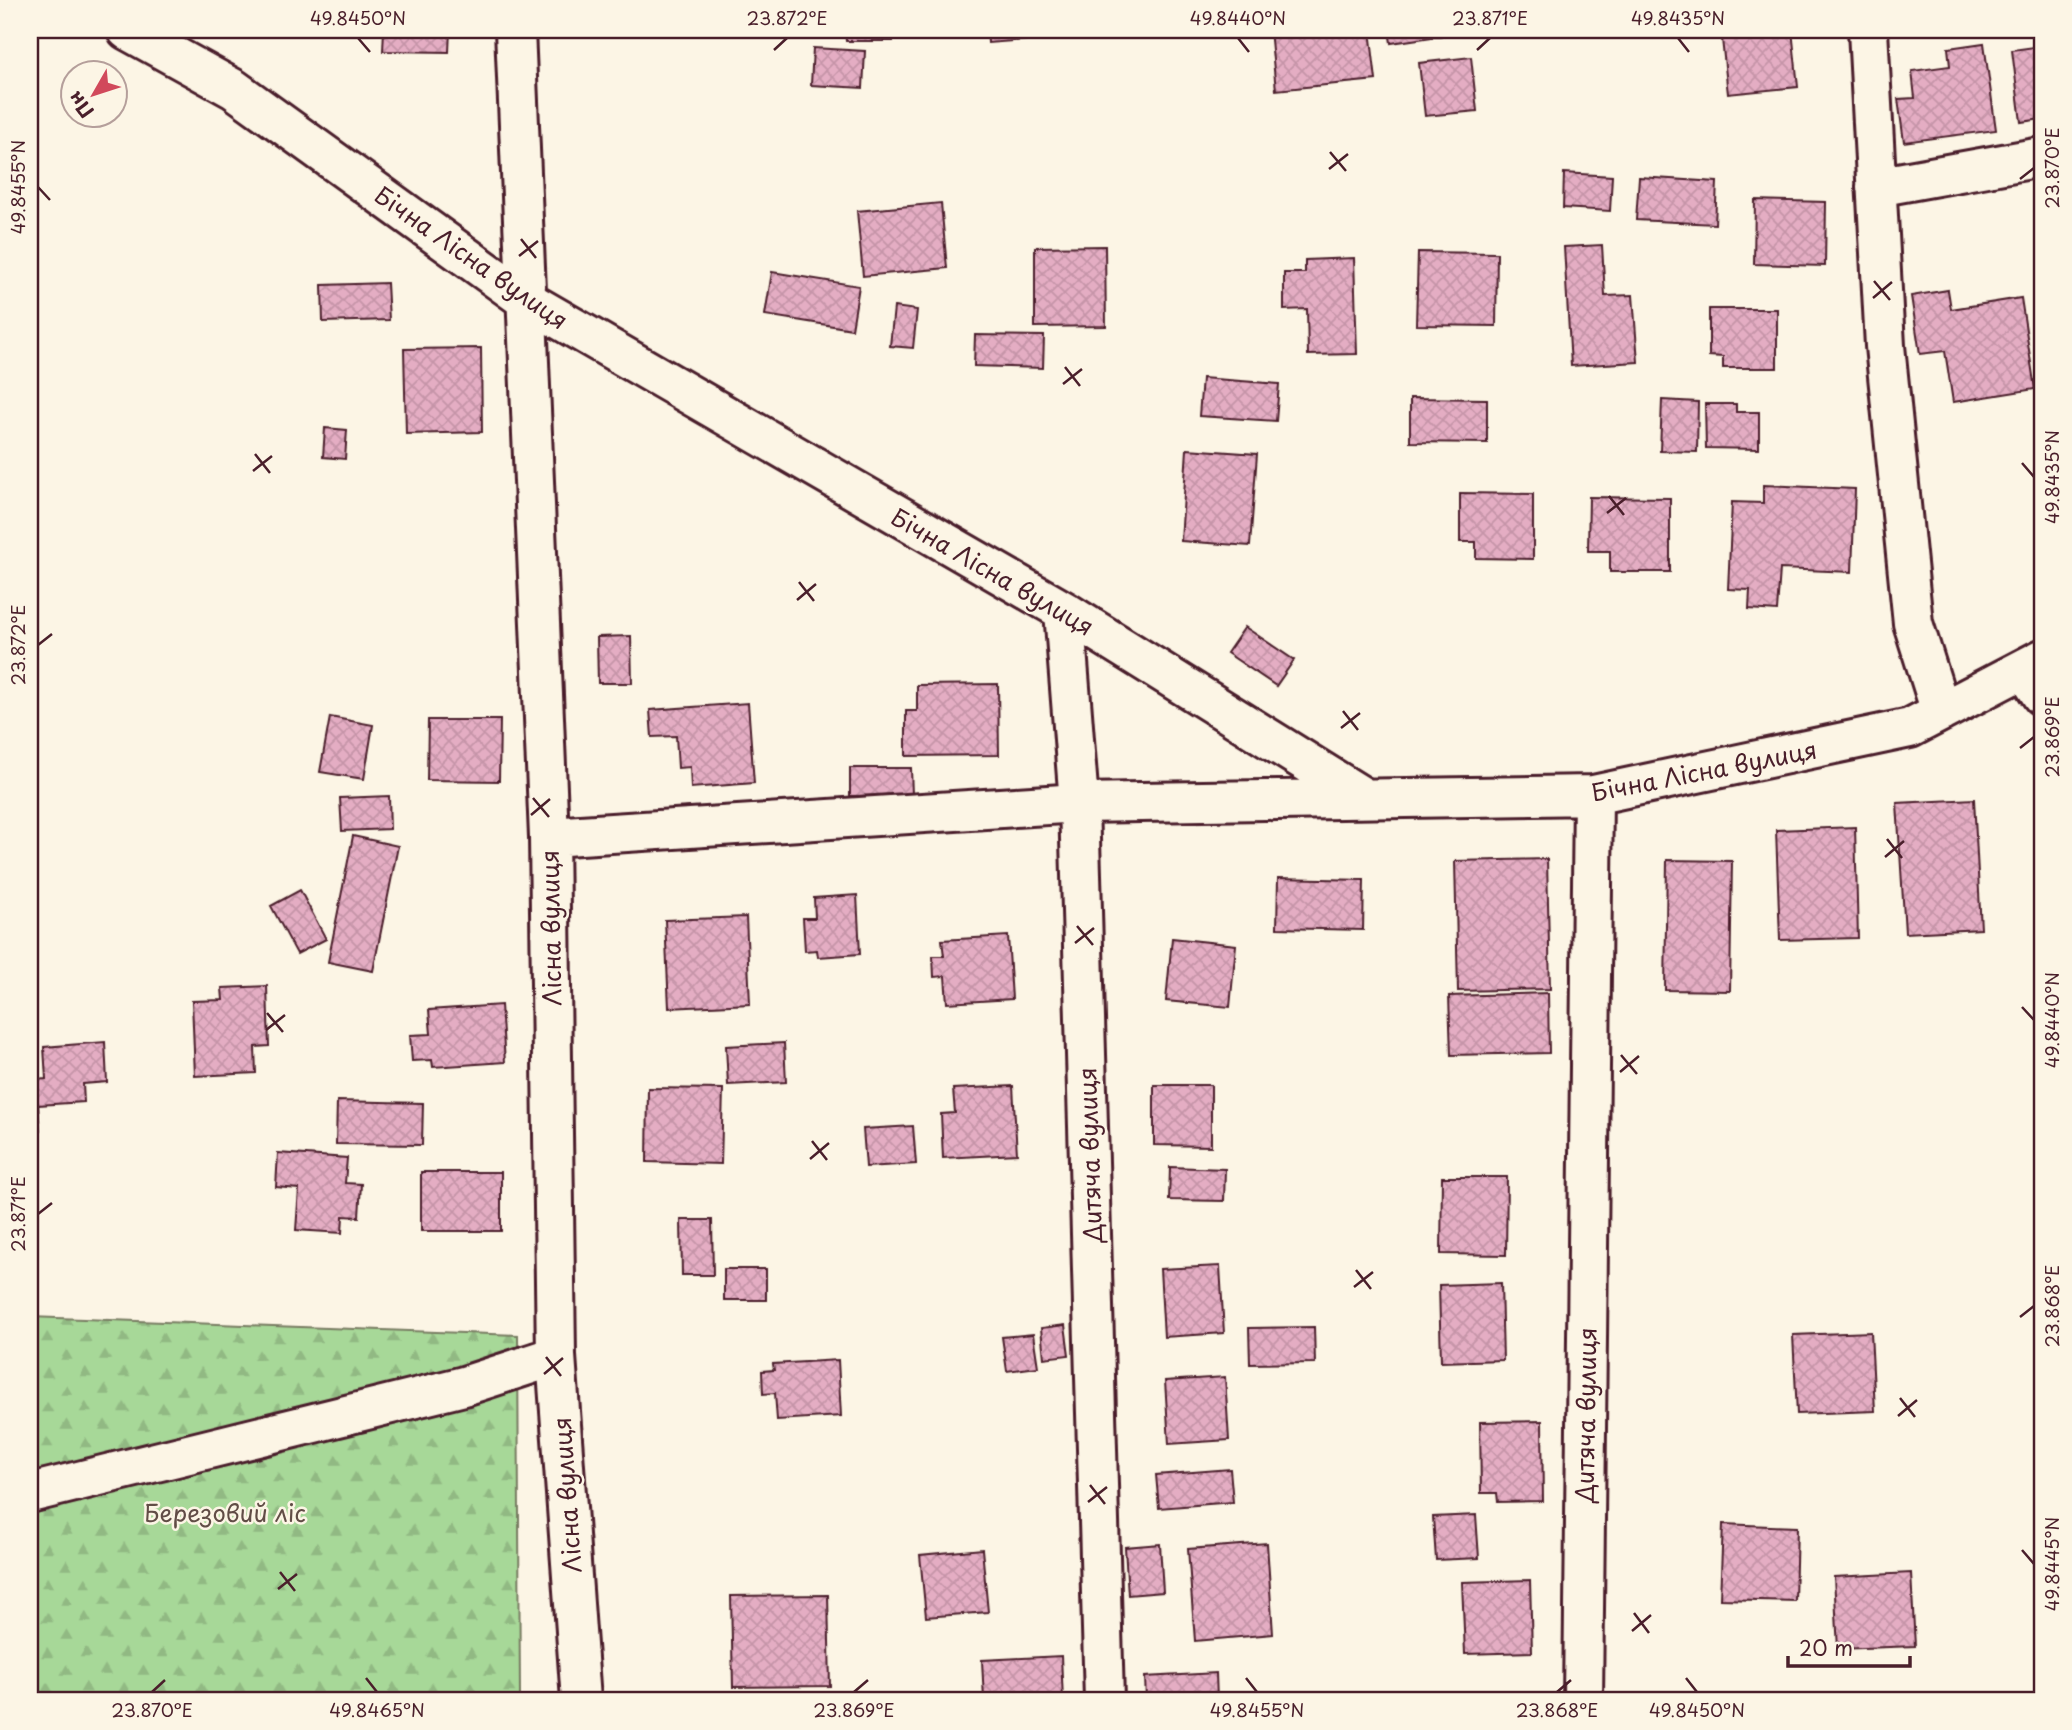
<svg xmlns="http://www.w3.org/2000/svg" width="2072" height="1730" font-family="'Playpen Sans',sans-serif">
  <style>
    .forest { fill: url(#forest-firs); stroke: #787c62; stroke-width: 2 }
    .building { fill: url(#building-cross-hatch); stroke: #4a1f2b; stroke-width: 2 }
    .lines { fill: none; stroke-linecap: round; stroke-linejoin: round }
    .minor-casing { stroke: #4a1f2b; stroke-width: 44 }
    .minor { stroke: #fcf5e5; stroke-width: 38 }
    .ticks { fill: none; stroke: #4a1f2b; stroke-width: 2.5 }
    .labels { text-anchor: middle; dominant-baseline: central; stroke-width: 5; stroke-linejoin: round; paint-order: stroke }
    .street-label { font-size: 24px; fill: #4a1f2b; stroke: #fcf5e5 }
    .park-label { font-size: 24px; fill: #614d46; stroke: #fcf5e5 }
    .neatline { fill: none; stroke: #4a1f2b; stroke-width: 2.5 }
    .ticks-label { font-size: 18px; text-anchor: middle; fill: #4a1f2b }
  </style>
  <defs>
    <pattern id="forest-firs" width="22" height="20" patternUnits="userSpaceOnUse" patternTransform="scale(1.75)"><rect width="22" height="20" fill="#a7d898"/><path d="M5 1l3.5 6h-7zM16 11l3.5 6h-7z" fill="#91b983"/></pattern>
    <pattern id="building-cross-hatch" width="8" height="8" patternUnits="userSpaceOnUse" patternTransform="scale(1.75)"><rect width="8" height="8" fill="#e4adc3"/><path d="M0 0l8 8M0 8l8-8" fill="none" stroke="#c594a8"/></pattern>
  </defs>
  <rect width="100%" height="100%" fill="#fcf5e5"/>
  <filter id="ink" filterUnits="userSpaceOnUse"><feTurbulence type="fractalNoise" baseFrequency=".0143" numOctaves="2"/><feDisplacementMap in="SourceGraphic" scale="14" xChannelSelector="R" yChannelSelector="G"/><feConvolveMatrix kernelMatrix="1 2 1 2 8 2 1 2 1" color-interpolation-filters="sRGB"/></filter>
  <g filter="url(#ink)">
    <path class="forest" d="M30,1317L518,1335L520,1700H30Z"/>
    <path class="building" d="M384,30H450L449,52L383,51Z
      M845,30H893V41H846Z
      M987,30H1051L1052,38L988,43Z
      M1270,30H1370L1376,80L1276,90Z
      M1389,30H1445L1446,35L1391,43Z
      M1721,30H1792L1798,87L1728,94Z
      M1984,43L1996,130L1904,142L1898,99L1915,98L1912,71L1950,66L1948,48Z
      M2042,46V119L2021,122L2012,50Z
      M813,48L865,51L863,88L811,85Z
      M1471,57L1477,111L1425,116L1419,63Z
      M1564,173L1612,176L1610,211L1563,208Z
      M1639,177L1717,182L1715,224L1636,220Z
      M1755,200L1826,202L1825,266L1754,264Z
      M941,203L947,268L863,276L857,211Z
      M1602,245L1605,296L1633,295L1638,362L1571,366L1564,247Z
      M1105,246L1106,326L1035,327V247Z
      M1418,252L1497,253L1496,326L1416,325Z
      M1354,258L1357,354L1308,355L1307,309L1284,310V273H1305V260Z
      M772,272L859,286L852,329L765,315Z
      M387,283L389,320L323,322L322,285Z
      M1948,290L1951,309L2021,298L2035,389L1953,402L1945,351L1920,354L1911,296Z
      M894,307L917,310L913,348L890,346Z
      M1709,309H1777V368H1723V357L1709,356Z
      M975,335L1044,336L1043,368L974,366Z
      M481,348L482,432L406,434L404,349Z
      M1202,378L1279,384L1276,421L1199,416Z
      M1410,398L1487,399V443L1410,442Z
      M1662,400L1698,402L1697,452L1660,451Z
      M1705,404H1736V412H1759V449L1706,448Z
      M325,428L347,430L345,459L323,457Z
      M1187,449L1257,454L1250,546L1181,541Z
      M1763,485L1855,489L1852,572L1780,569L1777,611L1749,609L1750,590L1728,589L1732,502L1763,503Z
      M1460,493L1533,494V559L1476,558V542H1460Z
      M1589,497L1670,498V572H1610V551H1588Z
      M1245,627L1294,660L1276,686L1227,653Z
      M631,636L632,683H598L597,637Z
      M998,684L999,755L906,756V711H917V685Z
      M748,703L754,783L691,788L690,767L678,768L676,736L652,737L650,710Z
      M330,717L373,725L364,779L320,772Z
      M428,720H500L499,781L427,780Z
      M850,768H911L912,795L850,796Z
      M389,796L390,829L342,831L340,798Z
      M1974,799L1981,929L1905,933L1897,803Z
      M1855,827L1858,938L1780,940L1776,830Z
      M353,836L398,846L373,971L328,962Z
      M1547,859L1550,989L1458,991L1455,861Z
      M1667,860L1732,861L1730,991L1665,990Z
      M1278,878L1364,880L1363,930L1277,928Z
      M300,890L326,939L297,954L271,906Z
      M857,895L860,954L818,957L817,950L805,951L803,918H815L814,898Z
      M746,917L750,1004L669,1008L665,920Z
      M1008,936L1012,999L947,1003L945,976L934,977L933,956H944L942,940Z
      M1172,938L1236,945L1230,1007L1166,1001Z
      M267,986L269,1046L255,1047L256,1073L195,1076L192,1001L223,1000L222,988Z
      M1548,993L1549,1053L1451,1055L1449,996Z
      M501,1005L505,1062L433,1067L432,1060L412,1061L410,1035L431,1034L429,1010Z
      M105,1042L107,1082L83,1084L84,1102L38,1105L40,1133L30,1134V1067H34L35,1080L46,1079L44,1047Z
      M784,1043L786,1082L728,1085L726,1046Z
      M1154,1085H1211V1146L1154,1145Z
      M1013,1086L1017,1154L943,1158L941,1114L955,1113L953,1089Z
      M648,1088L723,1089L721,1164L647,1162Z
      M337,1101L423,1103L422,1145L336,1144Z
      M913,1126L916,1164L866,1167L863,1129Z
      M278,1153L347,1158L345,1183L361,1184L359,1217L343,1216L342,1233L296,1230L299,1189L276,1187Z
      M1170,1167L1225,1169L1224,1201L1169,1200Z
      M421,1172H501V1231H421Z
      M1442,1177H1507L1506,1255L1441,1254Z
      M681,1220H712L713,1275H682Z
      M1220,1266L1224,1333L1164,1337L1160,1269Z
      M724,1269H766V1300H724Z
      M1501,1283L1503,1360L1441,1362L1439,1285Z
      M1065,1325L1069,1355L1044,1358L1041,1328Z
      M1314,1327L1315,1363L1250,1364L1249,1328Z
      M1871,1332L1875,1411L1797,1414L1793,1335Z
      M1033,1334L1038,1367L1007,1371L1002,1337Z
      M838,1360L841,1416L777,1420L775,1393L763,1394L762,1371L774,1370L773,1364Z
      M1225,1377L1229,1440L1169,1444L1165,1381Z
      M1542,1421L1543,1501L1498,1502L1497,1493H1481L1480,1422Z
      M1230,1469L1233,1502L1159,1508L1156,1475Z
      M1476,1515L1479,1558L1436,1560L1433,1517Z
      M1723,1524L1797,1527L1795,1601L1720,1599Z
      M1267,1543L1273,1634L1195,1641L1188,1549Z
      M1160,1544L1163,1592L1128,1595L1125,1547Z
      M982,1549L988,1612L926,1617L920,1555Z
      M1911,1573L1915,1646L1838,1649L1834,1577Z
      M1530,1580L1532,1652L1465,1654L1462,1582Z
      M828,1595L830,1686L733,1687L731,1596Z
      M1061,1656L1063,1700H984L982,1660Z
      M1216,1673L1217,1700H1146L1145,1677Z
      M768,1693L769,1700H697Z"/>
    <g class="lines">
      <defs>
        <path id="minor" d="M127,30L234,89L526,300L1064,611L1361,796
          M515,30L549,837L556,1356L581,1700
          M1868,30L1885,346L1913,623L1941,712
          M1876,187L2042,157
          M1064,611L1079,803L1104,1700
          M2024,669L2042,696
          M549,837L1079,803L1593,795L1910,728L2042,659
          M30,1493L464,1386L556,1356
          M1583,1700L1593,795"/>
      </defs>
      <use href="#minor" class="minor-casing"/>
      <use href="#minor" class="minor"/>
    </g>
  </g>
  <path class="ticks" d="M358,38L370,52M1238,38L1249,52M1678,38L1689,52M774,50L787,38M1477,50L1490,38M1330,152L1346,171M1329,169L1348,154M2020,179L2034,168M38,187L50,200M521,239L536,258M519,256L538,241M1874,281L1890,300M1873,298L1892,282M1065,367L1080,386M1063,384L1082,369M255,454L270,473M2022,463L2034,477M253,471L272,456M1609,496L1624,515M1607,513L1626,498M799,582L814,601M797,600L816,584M38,645L52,634M1343,711L1358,730M1341,728L1360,713M2020,748L2034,737M533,798L549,817M531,815L550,799M1887,839L1902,858M1885,857L1904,841M1077,926L1093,945M1075,943L1094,928M2022,1007L2034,1020M267,1013L283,1032M266,1030L285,1015M1621,1055L1637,1074M1620,1072L1639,1056M812,1141L827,1160M810,1159L829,1143M38,1214L52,1203M1356,1270L1371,1289M1354,1287L1373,1272M2020,1317L2034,1306M546,1357L561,1376M544,1374L563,1358M1900,1398L1915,1417M1898,1416L1917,1400M1090,1485L1105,1504M1088,1502L1107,1487M2022,1550L2034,1564M280,1572L295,1591M278,1589L297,1574M1634,1613L1649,1633M1632,1631L1651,1615M366,1678L377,1692M1246,1678L1257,1692M1686,1678L1697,1692M152,1692L165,1680M854,1692L868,1680M1557,1692L1571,1680"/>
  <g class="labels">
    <g class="street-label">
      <text transform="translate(472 257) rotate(35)">Бічна Лісна вулиця</text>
      <text transform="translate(993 571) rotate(30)">Бічна Лісна вулиця</text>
      <text transform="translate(1704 770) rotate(-11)">Бічна Лісна вулиця</text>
      <text transform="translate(550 928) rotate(-91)">Лісна вулиця</text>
      <text transform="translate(1089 1155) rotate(-92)">Дитяча вулиця</text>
      <text transform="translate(1585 1415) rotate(-89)">Дитяча вулиця</text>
      <text transform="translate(566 1495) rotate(-94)">Лісна вулиця</text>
    </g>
    <g class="park-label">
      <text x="225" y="1512">Березовий ліс</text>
    </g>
  </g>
  <rect width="2072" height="1730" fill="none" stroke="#fcf5e5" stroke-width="77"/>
  <g transform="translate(94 94) rotate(231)"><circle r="33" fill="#fcf5e5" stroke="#b59f9b" stroke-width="2"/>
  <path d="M0-5L12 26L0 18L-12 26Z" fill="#d1495b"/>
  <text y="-10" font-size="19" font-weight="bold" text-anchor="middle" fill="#4a1f2b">Пн</text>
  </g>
  <path d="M1788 1656v10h122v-10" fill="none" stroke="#4a1f2b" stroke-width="3.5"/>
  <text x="1799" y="1656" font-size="21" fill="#4a1f2b" stroke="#fcf5e5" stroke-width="5" paint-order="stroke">20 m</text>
  <rect x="38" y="38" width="1996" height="1654" class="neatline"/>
  <g class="ticks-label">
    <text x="358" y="25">49.8450°N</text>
    <text x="787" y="25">23.872°E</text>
    <text x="1238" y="25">49.8440°N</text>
    <text x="1490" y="25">23.871°E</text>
    <text x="1678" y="25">49.8435°N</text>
    <text transform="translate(2053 168) rotate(-90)" y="6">23.870°E</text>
    <text transform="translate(19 187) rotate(-90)" y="6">49.8455°N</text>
    <text transform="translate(2053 477) rotate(-90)" y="6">49.8435°N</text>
    <text transform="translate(19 645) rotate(-90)" y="6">23.872°E</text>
    <text transform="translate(2053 737) rotate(-90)" y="6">23.869°E</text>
    <text transform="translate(2053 1020) rotate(-90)" y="6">49.8440°N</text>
    <text transform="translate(19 1214) rotate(-90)" y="6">23.871°E</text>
    <text transform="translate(2053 1306) rotate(-90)" y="6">23.868°E</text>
    <text transform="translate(2053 1564) rotate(-90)" y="6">49.8445°N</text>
    <text x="152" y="1717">23.870°E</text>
    <text x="377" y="1717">49.8465°N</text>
    <text x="854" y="1717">23.869°E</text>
    <text x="1257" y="1717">49.8455°N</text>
    <text x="1557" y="1717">23.868°E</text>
    <text x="1697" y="1717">49.8450°N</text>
  </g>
</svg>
